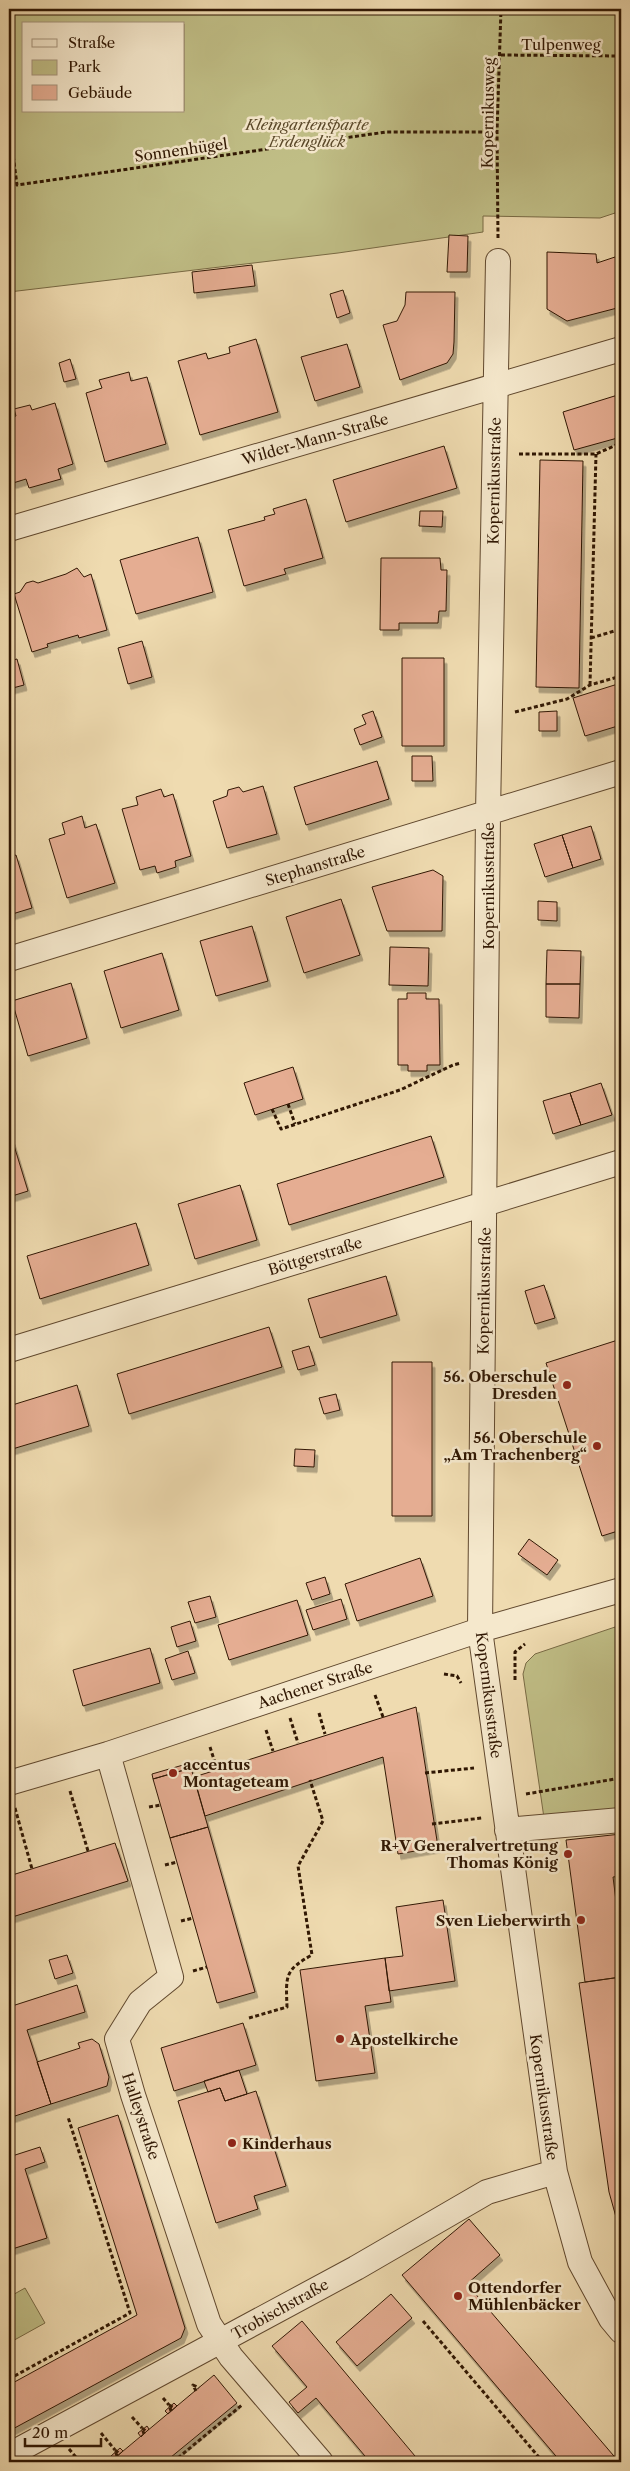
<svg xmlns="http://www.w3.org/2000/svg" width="630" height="2471" font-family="'Libre Caslon Text',serif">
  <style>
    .green { fill: #c0be86; stroke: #786a44; fill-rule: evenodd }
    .building { fill: #e5ad92; stroke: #301703; filter: url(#shadow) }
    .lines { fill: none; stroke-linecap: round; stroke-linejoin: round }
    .street-casing { stroke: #60482e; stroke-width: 26 }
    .path { stroke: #301703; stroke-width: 3; stroke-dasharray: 4 2.5; stroke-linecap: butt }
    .street { stroke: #f5e8cc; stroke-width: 24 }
    .poi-dot { fill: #8f2418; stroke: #f5e8cc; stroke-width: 2 }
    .labels { text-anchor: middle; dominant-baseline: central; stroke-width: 5; stroke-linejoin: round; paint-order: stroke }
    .street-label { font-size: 15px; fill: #301703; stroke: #f5e8cc }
    .park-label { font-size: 15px; font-style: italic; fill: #5b492a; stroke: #f5e8cc }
    .poi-label { font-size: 15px; font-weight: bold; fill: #301703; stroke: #f5e8cc; text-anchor: end }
  </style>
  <defs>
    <filter id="shadow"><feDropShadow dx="3" dy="5.5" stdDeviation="0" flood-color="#0004"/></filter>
  </defs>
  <rect width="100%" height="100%" fill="#efdbb0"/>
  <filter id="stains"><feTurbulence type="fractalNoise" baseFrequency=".004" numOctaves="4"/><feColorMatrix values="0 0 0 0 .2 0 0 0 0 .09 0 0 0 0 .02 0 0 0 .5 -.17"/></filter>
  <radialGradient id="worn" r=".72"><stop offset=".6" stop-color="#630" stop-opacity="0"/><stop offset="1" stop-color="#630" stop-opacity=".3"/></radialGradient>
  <path class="green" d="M9,9H621V211L600,218L483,216V232L338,253L9,292ZM24,24H184V111H24Z
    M621,1625V1811L544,1818L523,1674L526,1663L535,1654Z
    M25,2288L45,2323L9,2343V2297Z"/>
  <path class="building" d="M449,235L468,236L467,272H447Z
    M547,252L596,254L597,263L621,255V307L567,321L547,309Z
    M252,265L255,286L194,293L192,272Z
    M343,290L350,313L337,318L330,294Z
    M406,292H455L454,342L453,354L447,363L400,380L383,325L397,321L405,305Z
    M256,339L278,412L200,435L178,361L206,353L208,359L230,353L229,347Z
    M347,344L360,387L315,401L301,357Z
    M70,359L76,379L64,382L59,363Z
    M129,372L131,381L147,377L166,444L105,462L86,393L102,388L99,380Z
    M621,394V437L574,450L563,412Z
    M55,403L73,464L58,469L61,479L29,488L26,479L13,483L9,466V418L16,416L14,409L30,405L32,410Z
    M444,446L457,488L346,522L333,480Z
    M540,460L583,461L579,688L536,687Z
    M306,499L323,558L284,569L286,574L244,586L228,530L265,520L264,517L275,514L273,509Z
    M420,511H443L442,527L419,526Z
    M198,537L213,592L136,614L120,560Z
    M381,558H440L441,570H447L446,611H439L438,623H399V630H380Z
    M77,568L84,577L91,574L107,630L79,638L78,635L47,644L48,647L32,652L14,594L20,592L26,583L33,581L38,583L66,574Z
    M142,641L152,677L128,684L118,648Z
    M402,658H444V746H402Z
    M17,659L24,685L9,689V661Z
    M621,683V725L585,736L573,698Z
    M373,711L382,737L360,745L354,729L366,724L362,715Z
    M557,711V731H539V712Z
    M412,756H432L433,781H412Z
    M377,761L389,799L306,825L294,787Z
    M263,786L277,834L227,848L213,801L227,796L228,790L239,787L243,792Z
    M161,789L164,797L173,794L191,856L175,861L176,867L157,873L155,866L140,870L122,809L138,805L136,797Z
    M82,816L85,828L96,824L115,883L67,898L49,839L65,834L62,823Z
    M591,826L601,859L573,868L562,835Z
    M562,835L573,868L545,877L534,844Z
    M16,855L32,908L9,915V857Z
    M433,870L443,876L442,931H387L372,887Z
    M341,899L360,955L304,973L286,917Z
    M538,901L557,902V921L538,920Z
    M252,926L268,981L216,996L200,941Z
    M390,947L429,948L428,986L389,985Z
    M547,950L581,951L580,984H546Z
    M162,953L179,1010L121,1028L104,971Z
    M71,983L87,1038L28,1056L12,1001Z
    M546,984H580L579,1018L546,1017Z
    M407,993H426V999H439L440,1065H427V1071H408V1065H398V999H407Z
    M293,1067L303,1099L255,1115L244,1083Z
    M601,1083L612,1115L581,1125L570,1093Z
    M570,1093L581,1125L553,1134L543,1101Z
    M431,1136L444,1177L289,1225L277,1184Z
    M12,1139L28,1191L9,1197V1140Z
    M240,1185L257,1240L195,1259L178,1204Z
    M136,1223L149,1265L40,1299L27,1256Z
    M386,1276L397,1315L320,1338L308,1299Z
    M544,1285L555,1318L535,1324L525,1291Z
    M269,1327L282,1367L129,1414L117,1374Z
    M621,1339V1530L602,1536L546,1363Z
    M309,1346L315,1365L298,1370L292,1351Z
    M392,1362H432V1516H392Z
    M77,1385L89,1426L9,1450V1406Z
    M336,1394L340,1410L324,1414L319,1398Z
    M295,1449L315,1450L314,1467L294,1466Z
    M529,1539L558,1560L547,1575L518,1554Z
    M420,1558L433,1596L357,1621L345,1584Z
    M325,1577L330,1594L312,1600L306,1583Z
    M210,1596L216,1617L195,1623L188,1602Z
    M341,1599L347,1619L313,1630L306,1610Z
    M297,1600L308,1635L229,1660L218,1625Z
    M190,1621L196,1641L177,1647L171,1627Z
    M150,1648L160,1683L83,1706L73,1670Z
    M188,1651L195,1673L172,1680L165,1659Z
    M416,1707L438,1847L398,1854L383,1757L205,1816L194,1777Z
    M190,1763L191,1768L153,1779L152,1774Z
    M191,1768L208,1827L170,1838L153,1779Z
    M208,1827L255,1992L217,2003L170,1838Z
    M621,1834V1876L613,1877L621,1941V1977L585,1982L566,1840Z
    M115,1843L128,1881L9,1918V1876Z
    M443,1900L455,1981L389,1991L385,1958L403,1956L396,1907Z
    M67,1955L73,1973L55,1979L49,1960Z
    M385,1958L391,2002L365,2006L375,2073L316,2081L300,1970Z
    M621,1977V2235L609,2192L579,1983Z
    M77,1985L85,2012L27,2030L51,2104L9,2118V2007Z
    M243,2023L256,2065L174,2091L161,2048Z
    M92,2039L99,2044L109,2077L107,2086L51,2104L37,2062L80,2048L78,2043Z
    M239,2070L247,2094L225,2101L220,2088L208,2092L204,2081Z
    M220,2088L225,2101L256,2091L286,2186L254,2196L258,2209L216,2223L178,2101Z
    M118,2115L185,2328L181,2338L9,2431V2385L137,2315L78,2128Z
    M40,2147L45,2162L25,2169L47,2238L9,2250V2157Z
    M469,2219L500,2255L467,2284L619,2462H561L402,2275Z
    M391,2294L412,2318L357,2366L336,2342Z
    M302,2321L420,2462H370L316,2398L298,2413L293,2407L289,2402L307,2387L272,2346Z
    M214,2375L237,2403L165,2462H110Z
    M174,2403L177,2406L168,2414L165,2411Z
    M147,2426L149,2429L141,2437L138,2433Z
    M120,2448L123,2451L114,2459L111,2456Z"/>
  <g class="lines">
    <defs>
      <path id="street" d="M498,261L488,814L480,1630L555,2172L580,2262L611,2319L621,2331
        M9,529L621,349
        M9,959L621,772
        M9,1350L621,1162
        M108,1754L171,1977L140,2002L117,2039L133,2095L209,2324L231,2357L321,2462
        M9,1783L108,1754L480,1630L621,1590
        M507,1830L621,1820
        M9,2455L356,2268L487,2192L555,2172"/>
    </defs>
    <use href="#street" class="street-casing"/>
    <path class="path" d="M9,13L37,9
      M501,55L621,56
      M9,124L17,185L386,132H497
      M498,238L497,132L501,9
      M519,454H596L621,443
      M591,638L621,629
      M590,685L596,454
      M515,712L567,699L590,685L621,676
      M288,1104L295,1124
      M272,1109L281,1129L400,1090L453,1065L461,1063
      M444,1674L457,1676L461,1683
      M515,1680V1652L525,1644
      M375,1695L383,1717
      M319,1713L325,1734
      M290,1718L298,1743
      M266,1730L273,1751
      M210,1747L217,1769
      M425,1773L474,1768
      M70,1791L88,1851
      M526,1794L621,1778
      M149,1807L161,1805
      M15,1808L32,1869
      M432,1824L482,1818
      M165,1865L177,1862
      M181,1921L193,1918
      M193,1971L207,1967
      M249,2018L287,2007C286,1977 284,1970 312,1955L298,1866L323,1821L310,1780
      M423,2321L543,2462
      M9,2379L130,2313L68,2117
      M196,2391L193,2385L199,2388
      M163,2398L169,2405
      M171,2411L169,2405L174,2408
      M132,2417L142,2428
      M101,2433L115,2450
      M144,2434L142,2428L147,2432
      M69,2449L80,2462
      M117,2456L115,2450L120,2454
      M173,2462L242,2405"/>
    <use href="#street" class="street"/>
  </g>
  <g class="poi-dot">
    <circle cx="567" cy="1385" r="5"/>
    <circle cx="597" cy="1446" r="5"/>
    <circle cx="173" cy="1773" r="5"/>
    <circle cx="568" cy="1854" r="5"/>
    <circle cx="581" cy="1920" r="5"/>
    <circle cx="340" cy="2039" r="5"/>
    <circle cx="232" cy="2143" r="5"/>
    <circle cx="458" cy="2296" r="5"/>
  </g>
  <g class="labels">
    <g class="street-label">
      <text x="561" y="44">Tulpenweg</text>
      <text transform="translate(488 113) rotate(-89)">Kopernikusweg</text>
      <text transform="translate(181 150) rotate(-8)">Sonnenhügel</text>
      <text transform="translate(315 439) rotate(-16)">Wilder-Mann-Straße</text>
      <text transform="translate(494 481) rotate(-89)">Kopernikusstraße</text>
      <text transform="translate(315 866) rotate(-17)">Stephanstraße</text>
      <text transform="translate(488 886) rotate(-90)">Kopernikusstraße</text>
      <text transform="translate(315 1256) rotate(-17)">Böttgerstraße</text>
      <text transform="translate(484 1291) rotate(-89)">Kopernikusstraße</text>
      <text transform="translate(315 1685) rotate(-18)">Aachener Straße</text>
      <text transform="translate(489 1695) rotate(83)">Kopernikusstraße</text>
      <text transform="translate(544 2097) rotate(82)">Kopernikusstraße</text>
      <text transform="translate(141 2116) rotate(72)">Halleystraße</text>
      <text transform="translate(280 2309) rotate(-29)">Trobischstraße</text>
    </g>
    <g class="park-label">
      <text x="307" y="124">Kleingartensparte<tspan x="307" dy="17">Erdenglück</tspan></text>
    </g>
    <g class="poi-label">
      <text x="557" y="1376">56. Oberschule<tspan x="557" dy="17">Dresden</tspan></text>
      <text x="587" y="1437">56. Oberschule<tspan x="587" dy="17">„Am Trachenberg“</tspan></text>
      <text x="183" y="1764" text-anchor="start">accentus<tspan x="183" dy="17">Montageteam</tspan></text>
      <text x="558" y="1845">R+V Generalvertretung<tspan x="558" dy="17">Thomas König</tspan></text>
      <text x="571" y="1920">Sven Lieberwirth</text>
      <text x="350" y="2039" text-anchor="start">Apostelkirche</text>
      <text x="242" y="2143" text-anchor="start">Kinderhaus</text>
      <text x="468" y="2287" text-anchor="start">Ottendorfer<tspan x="468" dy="17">Mühlenbäcker</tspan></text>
    </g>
  </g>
  <rect width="630" height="2471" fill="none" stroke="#efdbb0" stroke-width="30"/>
  <rect x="10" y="10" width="610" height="2451" fill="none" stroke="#301703" stroke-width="2.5"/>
  <rect x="15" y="15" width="600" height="2441" fill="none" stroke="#301703"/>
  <rect x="22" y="22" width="162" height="90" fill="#f5e8cc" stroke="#a6947c"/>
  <rect x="32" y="39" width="25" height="8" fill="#f5e8cc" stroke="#a6947c"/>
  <text x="68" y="48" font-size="15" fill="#301703">Straße</text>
  <rect x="32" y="60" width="25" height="15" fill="#c0be86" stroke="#a6947c"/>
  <text x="68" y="72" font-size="15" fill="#301703">Park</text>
  <rect x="32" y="85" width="25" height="15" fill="#e5ad92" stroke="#a6947c"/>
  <text x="68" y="98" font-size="15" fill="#301703">Gebäude</text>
  <path d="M25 2438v8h76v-8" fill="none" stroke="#301703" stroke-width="2.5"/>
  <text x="32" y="2438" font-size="15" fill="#301703" stroke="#f5e8cc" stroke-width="4" paint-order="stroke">20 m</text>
  <rect width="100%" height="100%" filter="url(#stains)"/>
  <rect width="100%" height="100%" fill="url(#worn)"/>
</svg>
